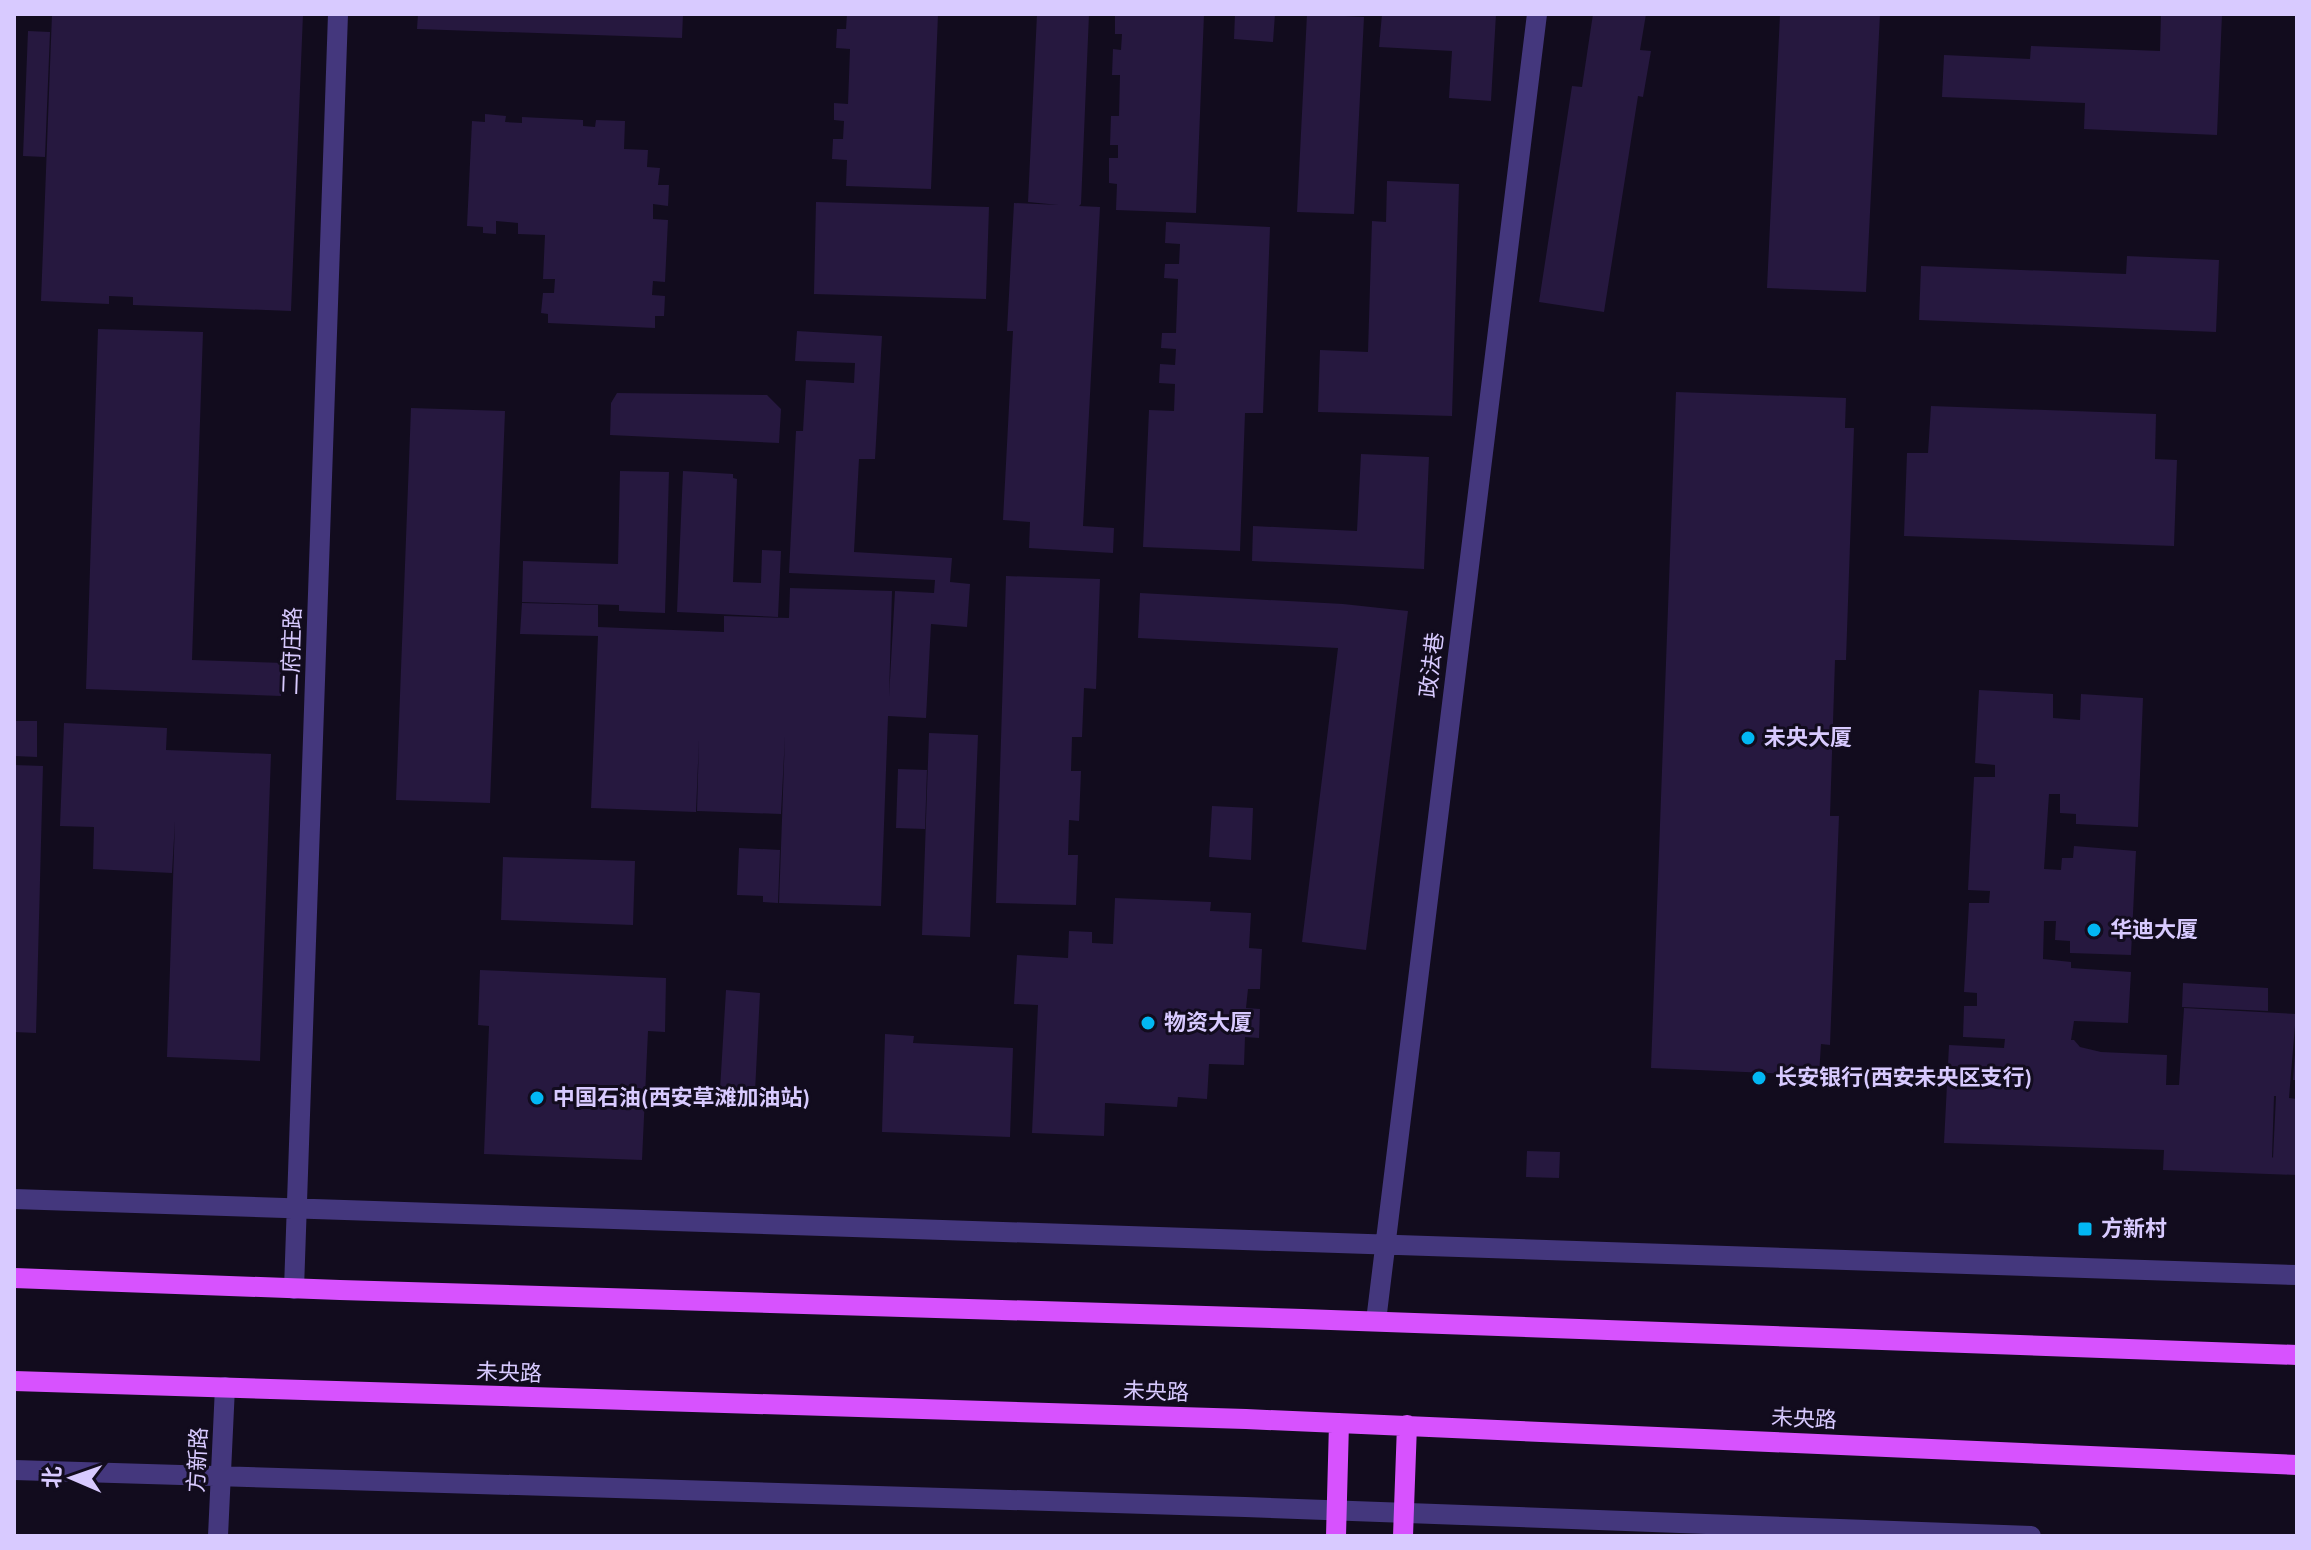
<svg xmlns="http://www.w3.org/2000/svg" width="2311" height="1550" font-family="'Source Sans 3','Noto Sans SC',sans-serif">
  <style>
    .building { fill: #26183f; fill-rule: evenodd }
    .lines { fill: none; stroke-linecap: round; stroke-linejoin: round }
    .minor { stroke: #44377d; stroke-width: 20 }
    .major { stroke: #d752fe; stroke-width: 20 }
    .poi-dot { fill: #02b7f3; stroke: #120c1e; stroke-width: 3 }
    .labels { text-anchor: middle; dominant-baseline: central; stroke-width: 6; stroke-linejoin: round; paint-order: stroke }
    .street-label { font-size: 22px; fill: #d8caff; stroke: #120c1e }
    .poi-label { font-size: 22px; font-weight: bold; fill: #d8caff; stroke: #120c1e; text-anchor: start }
  </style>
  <rect width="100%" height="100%" fill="#120c1e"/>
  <path class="building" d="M52,14H303L291,311L133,305V297L109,296V304L41,301Z
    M418,14H683L682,38L417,29Z
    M847,14H938L931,189L846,186L847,160L832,159L833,139H843L844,121L834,120V103L848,104L850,49L836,48L837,29H846Z
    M1037,14H1089L1081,204L1079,206L1100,207L1083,526L1114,528L1113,553L1029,548L1030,522L1003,520L1013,331H1007L1014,203L1059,205L1028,202Z
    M1115,14H1204L1196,213L1116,210L1117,184L1109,183V158H1118V145H1110L1111,116H1119L1120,75H1112L1113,49L1121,50L1122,34H1115Z
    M1235,14H1275L1273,42L1234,39Z
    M1307,14L1364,17L1354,214L1297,212Z
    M1382,14H1496L1491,101L1449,98L1452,51L1379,47Z
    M1593,14H1646L1640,50L1651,51L1643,97L1638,96L1604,312L1539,302L1572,86L1582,87Z
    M1780,14H1880L1866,292L1767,288Z
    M2161,14H2222L2217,135L2084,129L2085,103L1942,97L1944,55L2030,59L2031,46L2160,51Z
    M28,31L50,32L45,157L23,156Z
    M485,114L506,116L505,122L522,123V117L583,120V126L595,127L596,120L625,121L624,149L648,150L647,167L660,168L658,185H669L668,206L653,204V219L668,220L665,282L653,281L652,295L665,296L664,316H655V328L548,323V314L541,313L543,293H554L555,279H543L545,235L518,234V223L496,221V234L483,233V227L467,226L472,121L485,122Z
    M1387,181L1459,184L1452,416L1318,412L1320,350L1368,352L1372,221L1386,222Z
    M816,202L989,207L986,299L814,294Z
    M1166,222L1270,227L1263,413H1245L1240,551L1143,547L1149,410L1174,411L1175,384L1159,383L1160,364L1175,365L1176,349L1161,348L1162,333H1176L1178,279L1164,278L1165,264H1179L1180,244L1165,243Z
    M2127,256L2219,260L2216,332L1919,320L1921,266L2126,274Z
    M98,329L203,332L192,660L283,663L281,696L86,689Z
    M797,331L882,336L875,459H859L854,552L952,558L950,582L970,584L967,627L931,624L926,718L888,716L881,906L779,903L785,736L781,814L697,811L699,739L696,812L591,808L598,636L520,634L522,603L598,605V627L724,632V616L789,618L790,588L892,591L889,697L895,591L934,593L935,580L789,573L796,431H803L806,380L854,383L855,363L795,361Z
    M1676,392L1846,398L1845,428H1854L1846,660H1835L1830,816H1839L1830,1045L1821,1044L1819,1075L1651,1068Z
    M617,393L767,395L781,409L779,443L610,435L611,403Z
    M1931,406L2156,414L2155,459L2177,460L2174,546L1904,536L1907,453H1928Z
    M411,408L505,411L490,803L396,800Z
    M1361,454L1429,457L1424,569L1252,561L1253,526L1357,531Z
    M620,471L669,472L665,613L619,611V605L522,602L523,561L618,564Z
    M683,471L733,474V478L737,479L733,582L761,583L762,550L781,551L778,617L677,612Z
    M1006,576L1100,579L1096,689L1084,688L1082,737H1072L1071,771H1081L1079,821L1069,820L1068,855H1078L1076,905L996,903Z
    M1140,593L1343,604L1408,611L1366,950L1302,942L1338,648L1138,638Z
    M1979,690L2053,694V718L2080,720L2081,694L2143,698L2138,827L2076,824V814L2060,813V794H2049L2044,869L2061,870L2062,858H2073L2074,846L2136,851L2131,955L2070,953V941L2055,940L2056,921H2044L2043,959L2071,962V968L2131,972L2128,1023L2074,1021L2071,1040H2074L2080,1047L2101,1052L2167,1055L2166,1085H2179L2184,1008L2296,1014L2289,1098L2297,1099V1175L2163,1170L2164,1150L1944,1143L1949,1045L2004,1048L2005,1039L1963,1037L1964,1006H1977V993L1964,992L1969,903H1989L1990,891L1968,890L1974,777H1995V765L1975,763ZM2274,1096H2276L2273,1158L2272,1157Z
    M14,721H37V757L14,756Z
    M64,723L167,728L166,750L271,754L260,1061L167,1057L175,821L172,873L93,869L94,827L60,826Z
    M929,733L978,735L970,937L922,935Z
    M14,765L43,766L36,1033L14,1032Z
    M898,769L927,770L925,829L896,828Z
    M1212,806L1253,808L1251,860L1209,857Z
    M739,848L780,850L778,903L763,902V896L737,895Z
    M503,857L635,861L633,925L501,920Z
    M1115,898L1211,902L1210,911L1251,913L1249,948L1262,949L1260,989H1248L1246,1008L1260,1009L1259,1038L1245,1037L1244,1065L1209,1064L1207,1099L1178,1097L1177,1107L1105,1103L1104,1136L1032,1133L1038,1005L1014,1004L1017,955L1068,958L1069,931L1092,932V943L1113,944Z
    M480,970L666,978L665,1032L648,1031L642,1160L484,1154L489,1026L478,1025Z
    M2183,983L2268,988V1011L2182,1007Z
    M726,990L760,993L755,1092L720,1090Z
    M885,1034L914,1036L913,1043L1013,1048L1010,1137L882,1132Z
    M2295,1054H2297V1080H2293Z
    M1527,1151L1560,1152L1559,1178L1526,1177Z"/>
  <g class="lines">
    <path class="minor" d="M14,1199L2297,1275
      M294,1289L338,14
      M1376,1321L1537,14
      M14,1470L1245,1507L2031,1536
      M218,1536L225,1387"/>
    <path class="major" d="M14,1278L340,1290L1303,1319L2297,1355
      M14,1381L1246,1419L2297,1465
      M1336,1536L1339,1423
      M1403,1536L1407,1425"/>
  </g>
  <g class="poi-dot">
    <circle cx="1748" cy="738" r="8"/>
    <circle cx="2094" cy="930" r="8"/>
    <circle cx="1148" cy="1023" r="8"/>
    <circle cx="1759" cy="1078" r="8"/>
    <circle cx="537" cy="1098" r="8"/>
    <rect x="2077" y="1221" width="16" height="16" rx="4"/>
  </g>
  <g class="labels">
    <g class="street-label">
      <text transform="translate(292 651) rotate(-88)">二府庄路</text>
      <text transform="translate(1432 665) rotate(-83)">政法巷</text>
      <text transform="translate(509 1373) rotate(2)">未央路</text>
      <text transform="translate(1156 1392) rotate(2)">未央路</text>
      <text transform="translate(1804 1419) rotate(3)">未央路</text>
      <text transform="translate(198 1460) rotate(-87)">方新路</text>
    </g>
    <g class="poi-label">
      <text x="1764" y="738">未央大厦</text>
      <text x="2110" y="930">华迪大厦</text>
      <text x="1164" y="1023">物资大厦</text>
      <text x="1775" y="1078">长安银行(西安未央区支行)</text>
      <text x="553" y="1098">中国石油(西安草滩加油站)</text>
      <text x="2101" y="1229">方新村</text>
    </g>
  </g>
  <rect width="2311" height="1550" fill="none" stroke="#d8caff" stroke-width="32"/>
  <g transform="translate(72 1478) rotate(272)" stroke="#120c1e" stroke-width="6" paint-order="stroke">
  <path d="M0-6L14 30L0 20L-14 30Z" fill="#d8caff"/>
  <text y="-12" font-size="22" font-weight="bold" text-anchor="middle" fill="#d8caff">北</text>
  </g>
</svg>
